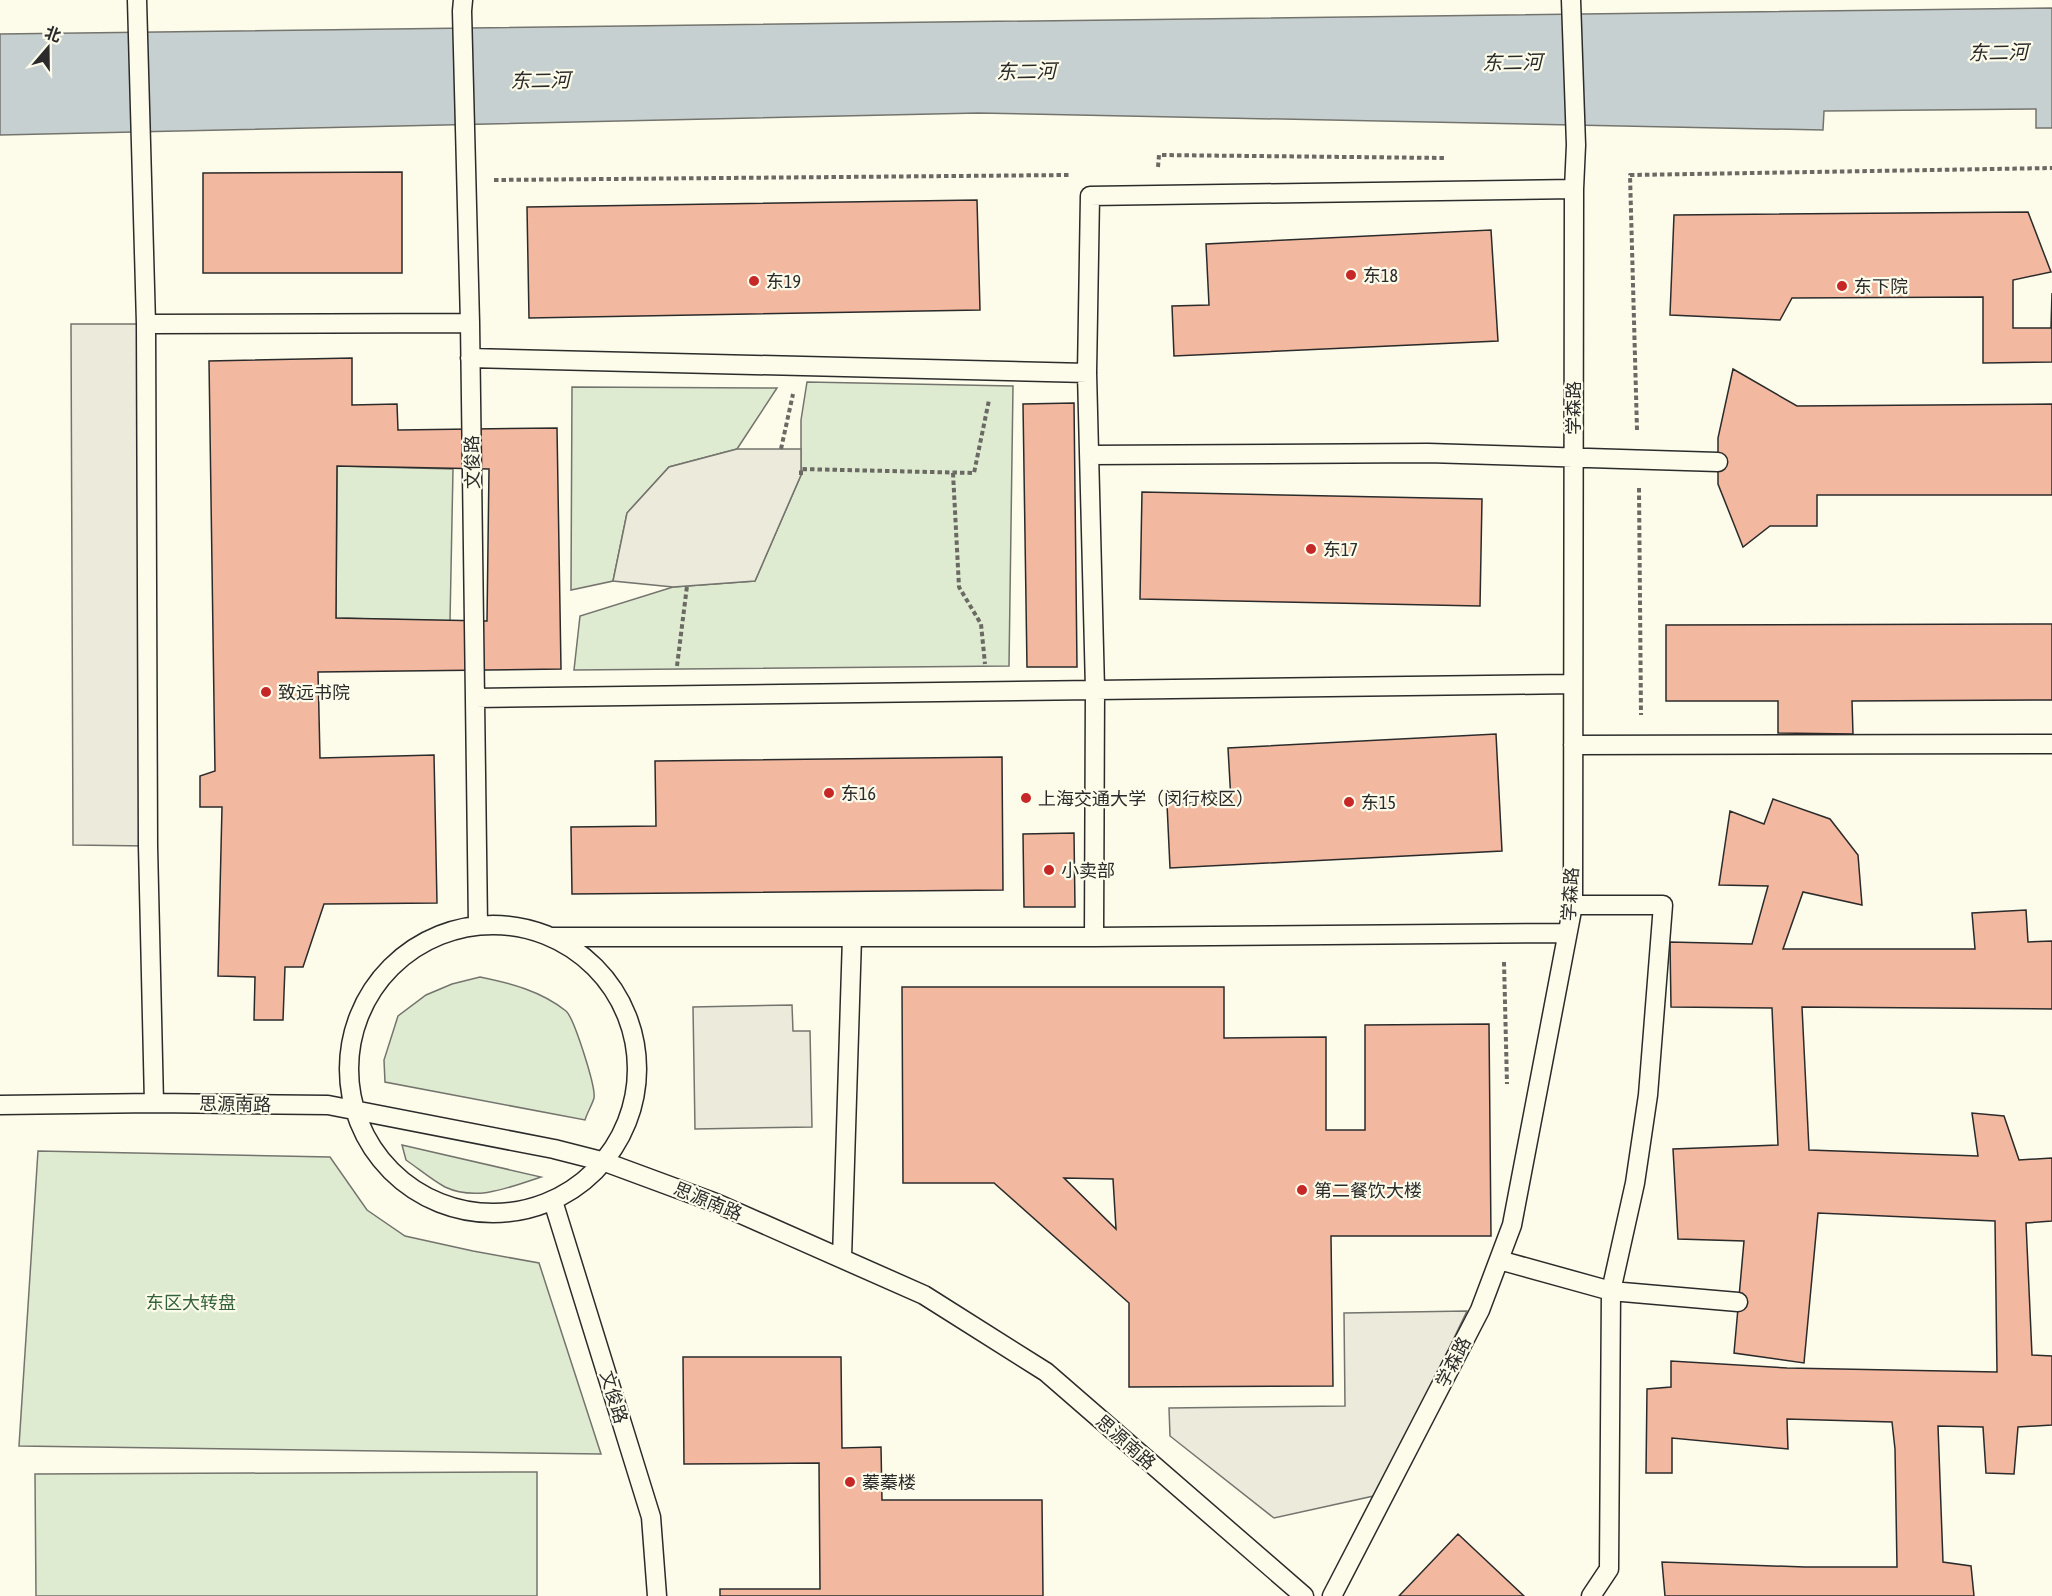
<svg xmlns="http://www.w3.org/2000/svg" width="2052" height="1596" font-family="'Asap Condensed','Noto Sans SC',sans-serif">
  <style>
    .green { fill: #deebd1; stroke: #74746e; stroke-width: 1.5 }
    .parking { fill: #eceadb; stroke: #74746e; stroke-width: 1.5 }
    .water { fill: #c7d0d0; stroke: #74746e; stroke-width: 1.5 }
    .building { fill: #f2b8a0; stroke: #2b2b2b; stroke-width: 1.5; fill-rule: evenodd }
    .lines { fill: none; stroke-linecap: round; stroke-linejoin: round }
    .service-casing { stroke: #2b2b2b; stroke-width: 21 }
    .path { stroke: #6a6964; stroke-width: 4; stroke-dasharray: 4.5 3; stroke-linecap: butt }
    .service { stroke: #fdfbea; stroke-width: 18 }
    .poi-dot { fill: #c62828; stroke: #fdfbea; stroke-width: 2 }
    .labels { text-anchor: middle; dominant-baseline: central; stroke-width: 4.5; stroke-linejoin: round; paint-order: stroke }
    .poi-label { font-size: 18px; fill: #2b2b2b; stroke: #fdfbea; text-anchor: start }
    .street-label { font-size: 18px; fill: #2b2b2b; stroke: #fdfbea }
    .park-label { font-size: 18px; fill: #34623c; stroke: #fdfbea }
    .water-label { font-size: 20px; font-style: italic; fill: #2b2b2b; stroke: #fdfbea }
  </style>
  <rect width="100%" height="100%" fill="#fdfbea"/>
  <path class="green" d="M807,382L1013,386L1009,666L574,670L580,616L673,587L755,581L801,475V420Z
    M572,387L777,388L737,449L669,467L627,513L613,581L571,590Z
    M337,466L453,469L450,621L336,618Z
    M480,977C510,983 541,991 566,1011C574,1018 596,1087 594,1098C592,1105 587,1113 585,1120L385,1082L384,1060L398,1016L426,995L452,984Z
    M402,1145L541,1177C510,1187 477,1202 445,1187C432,1180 419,1169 406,1160Z
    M38,1151L330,1157L367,1210L405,1236L473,1251L539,1263L601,1454L19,1446Z
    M537,1472V1596H36L35,1474Z"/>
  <path class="parking" d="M71,324H146L148,846L73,845Z
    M737,449H801V475L755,581L673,587L613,581L627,513L669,467Z
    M792,1005L793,1031H810L812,1127L695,1129L693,1007Z
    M1467,1311L1378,1495L1274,1518L1170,1436L1169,1408L1345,1406L1344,1313Z"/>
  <path class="water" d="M2052,8V128H2036V109L1824,111L1823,130L978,113L0,135V34Z"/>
  <path class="building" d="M402,172V273H203V173Z
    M977,200L980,310L529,318L527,207Z
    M2028,212L2051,272L2013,280V328H2051L2052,293V362L1983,363V297L1792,298L1780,320L1670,315L1674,215Z
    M1491,230L1498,341L1174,356L1172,306L1209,305L1206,244Z
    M352,358V405L397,404L398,430L557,428L561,669L318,672L320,758L434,755L437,903L324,904L303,967H285L283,1020H254L255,977L218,976L222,807H200V776L215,771L209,361ZM337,466L489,469L487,621L336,618Z
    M1733,369L1797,406L2052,404V495H1817V526H1770L1743,547L1718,484V438Z
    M1074,403L1077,667H1027L1023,404Z
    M1142,492L1482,499L1480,606L1140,599Z
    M2052,624V700L1852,701L1853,734L1778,733V701H1666V625Z
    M1496,734L1502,851L1170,868L1167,804L1231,801L1228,748Z
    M1002,757L1003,890L572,894L571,827L656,826L655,761Z
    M1773,799L1830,819L1858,855L1862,905L1803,892L1783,949H1975L1972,913L2026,910L2028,942L2052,941V1009L1802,1007L1809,1150L1978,1156L1972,1113L2004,1116L2019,1160L2052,1158V1221L2026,1223L2032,1355L2052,1356V1425L2018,1427L2014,1474L1986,1473L1983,1427L1938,1426L1943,1562L1971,1566L1974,1596H1665L1662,1562L1805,1567H1897L1895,1449L1892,1422L1787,1419L1788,1449L1672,1438V1473H1646L1647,1389L1671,1387V1361L1787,1368L1997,1372L1995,1221L1818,1213L1804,1363L1734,1353L1744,1241L1678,1239L1673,1149L1778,1145L1772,1008L1671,1007L1670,942L1752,944L1768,886L1719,885L1730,811L1764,824Z
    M1074,833L1075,907H1024L1023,834Z
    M902,987H1224V1038L1326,1037V1130H1365V1025L1489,1024L1491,1236H1331L1333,1386L1129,1387V1303L994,1183H903ZM1064,1178L1113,1179L1116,1229Z
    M683,1357H841L842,1448L881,1447L882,1500H1042L1043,1596H720V1589H820L819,1463L684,1464Z
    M1458,1534L1524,1596H1399Z"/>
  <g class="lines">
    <defs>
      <path id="service" d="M137,0L146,324
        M463,0L462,11L470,323L478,925
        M470,358L1087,373
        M1089,455L1428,453L1718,462
        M475,698L1573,684
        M1573,745L2052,744
        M1573,905H1663L1648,1095L1635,1183L1611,1291L1609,1569L1591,1596
        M349 1069a144 144 0 1 1 288 0a144 144 0 1 1-288 0Z
        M552,937H1094L1567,933
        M1094,937L1095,689L1087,373L1090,196L1574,189
        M154,1103L148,846L146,324L470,323
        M0,1105L154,1103L328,1105L554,1149L605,1162L716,1203L924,1295L1046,1372L1304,1596
        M553,1201L651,1517L657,1596
        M842,1258L852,937
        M1499,1260L1611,1291L1738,1302
        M1332,1596L1480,1310L1512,1225L1573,905L1574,189L1576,145L1571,0"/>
    </defs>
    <use href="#service" class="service-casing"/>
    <path class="path" d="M1158,167L1159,155L1445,158
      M494,180L1069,175
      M1637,430L1630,175L2052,168
      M781,449L793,394
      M953,473L959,587L981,624L985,664
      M801,475V469L974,473L989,400
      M1639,488L1641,715
      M677,666L687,586
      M1504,962L1507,1084"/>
    <use href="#service" class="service"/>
  </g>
  <g class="poi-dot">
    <circle cx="1351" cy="275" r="6"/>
    <circle cx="754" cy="281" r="6"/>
    <circle cx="1842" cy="286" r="6"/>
    <circle cx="1311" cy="549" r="6"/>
    <circle cx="266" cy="692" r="6"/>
    <circle cx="829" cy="793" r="6"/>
    <circle cx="1026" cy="798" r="6"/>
    <circle cx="1349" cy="802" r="6"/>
    <circle cx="1049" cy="870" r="6"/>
    <circle cx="1302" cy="1190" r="6"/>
    <circle cx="850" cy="1482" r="6"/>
  </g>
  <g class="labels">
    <g class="poi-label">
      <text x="1363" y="275">东18</text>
      <text x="766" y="281">东19</text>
      <text x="1854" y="286">东下院</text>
      <text x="1323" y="549">东17</text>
      <text x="278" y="692">致远书院</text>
      <text x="841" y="793">东16</text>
      <text x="1038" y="798">上海交通大学（闵行校区）</text>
      <text x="1361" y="802">东15</text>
      <text x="1061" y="870">小卖部</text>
      <text x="1314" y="1190">第二餐饮大楼</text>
      <text x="862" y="1482">蓁蓁楼</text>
    </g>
    <g class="street-label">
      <text transform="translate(1573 408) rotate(-90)">学森路</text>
      <text transform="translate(472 462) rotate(-91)">文俊路</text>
      <text transform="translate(1570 894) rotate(-86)">学森路</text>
      <text transform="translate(235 1104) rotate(1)">思源南路</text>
      <text transform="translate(708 1201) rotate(22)">思源南路</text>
      <text transform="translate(1453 1362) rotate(-63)">学森路</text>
      <text transform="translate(614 1397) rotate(73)">文俊路</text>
      <text transform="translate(1126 1442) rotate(41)">思源南路</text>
    </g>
    <g class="park-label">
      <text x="191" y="1302">东区大转盘</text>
    </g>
    <g class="water-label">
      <text transform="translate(1998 52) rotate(-1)">东二河</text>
      <text transform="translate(1512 62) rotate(-1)">东二河</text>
      <text transform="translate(1026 71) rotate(-1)">东二河</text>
      <text transform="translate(540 80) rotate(-1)">东二河</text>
    </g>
  </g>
  <g transform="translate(48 48) rotate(20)" stroke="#fdfbea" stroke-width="4.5" paint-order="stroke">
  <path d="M0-4.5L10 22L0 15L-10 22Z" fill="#2b2b2b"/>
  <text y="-9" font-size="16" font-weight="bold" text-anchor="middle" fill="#2b2b2b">北</text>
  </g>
</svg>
